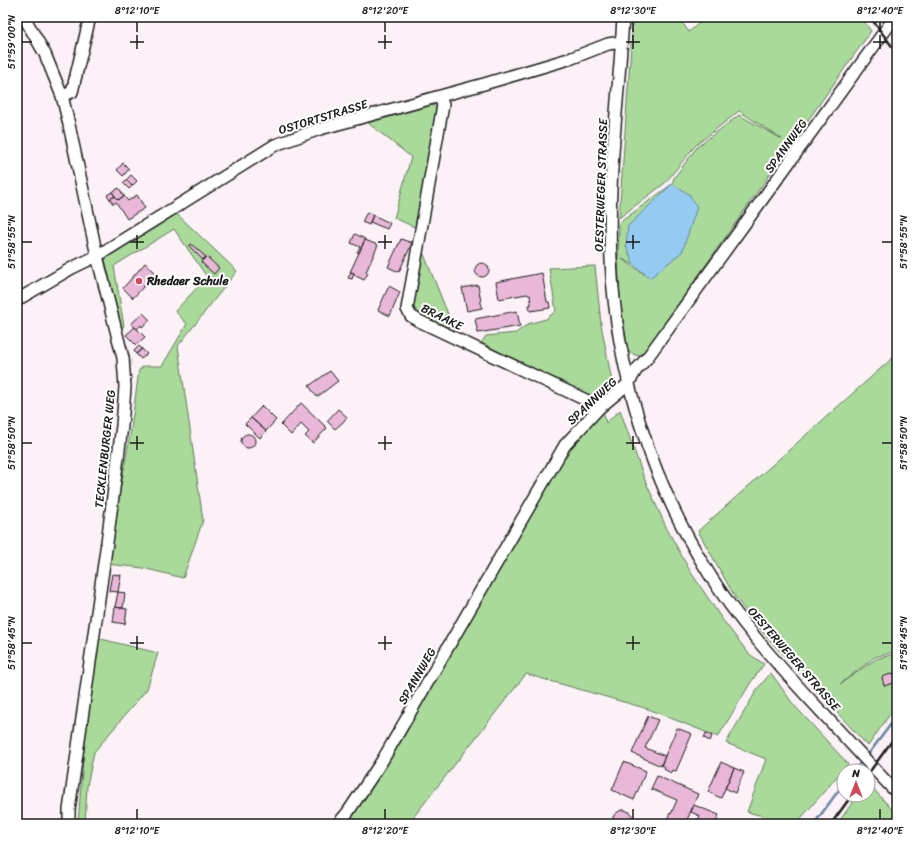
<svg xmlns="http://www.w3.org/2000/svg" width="914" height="841" font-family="Sriracha,sans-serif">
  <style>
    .green { fill: #a9da9a; stroke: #627b5b; fill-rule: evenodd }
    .water { fill: #95cbf3; stroke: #65859d }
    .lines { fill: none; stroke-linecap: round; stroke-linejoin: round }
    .stream { stroke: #65859d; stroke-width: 2.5 }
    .building { fill: #e9b8d9; stroke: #1c1c1c }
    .minor-casing { stroke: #1c1c1c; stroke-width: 14 }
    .minor { stroke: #fff; stroke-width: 11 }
    .rail { stroke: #1c1c1c; stroke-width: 2.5 }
    .ticks { fill: none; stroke: #1c1c1c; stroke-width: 1.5 }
    .poi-dot { fill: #d1495b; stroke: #fff; stroke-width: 1.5 }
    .labels { text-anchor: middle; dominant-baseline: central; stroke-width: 4; stroke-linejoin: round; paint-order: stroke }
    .street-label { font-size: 12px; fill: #1c1c1c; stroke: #fff }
    .poi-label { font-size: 12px; font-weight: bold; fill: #1c1c1c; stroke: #fff; text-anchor: start }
    .neatline { fill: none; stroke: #1c1c1c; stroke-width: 1.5 }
    .ticks-label { font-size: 10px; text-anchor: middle; fill: #1c1c1c }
  </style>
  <rect width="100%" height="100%" fill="#fbf1f7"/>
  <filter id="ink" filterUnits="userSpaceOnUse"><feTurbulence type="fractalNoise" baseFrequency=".025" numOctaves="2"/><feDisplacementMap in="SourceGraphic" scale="8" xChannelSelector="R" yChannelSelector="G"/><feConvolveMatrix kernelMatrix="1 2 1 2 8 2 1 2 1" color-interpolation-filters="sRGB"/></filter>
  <g filter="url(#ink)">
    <path class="green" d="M633,17H678L689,32L706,17H861L871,31L645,351L638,356L628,352L620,301L618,257L619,223L672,184L674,178L697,147L739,115L782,139L739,111L695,146L665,183L619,218ZM626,245L650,278L622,259L634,265Z
      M433,105L439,110L417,228L394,218L411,157L368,123Z
      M177,214L237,271L178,346L203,520L183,578L143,568L107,564L131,429L139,370L144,366H162L187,324L175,311L207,277L174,229L114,266L124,326L121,329L105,259Z
      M421,247L454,329L420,316L410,302Z
      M595,266L601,324L613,387L602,398L590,396L481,343L486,336L516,333L528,324L546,319L556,311L549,268Z
      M897,354V651L875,657L840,684L876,659L897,653V704L868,746L763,633L735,597L698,531Z
      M603,410L606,423L620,410L644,478L667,529L690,571L722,619L749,654L764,664L751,682L718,737L648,709L526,674L408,824H342L400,743L569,447Z
      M97,638L158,653L147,689L94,752L87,786L85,824H78L83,758Z
      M771,673L793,704L848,764L802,817L800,824H774L763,816L747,812L766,759L726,743L758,688Z
      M868,783L897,815V824H837L858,795H868Z"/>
    <path class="water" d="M672,184L689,194L697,207L682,252L650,278L634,265L626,245L628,226Z"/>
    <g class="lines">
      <path class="stream" d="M867,756L897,716
        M853,771L862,761
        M814,824L844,783"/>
    </g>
    <path class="building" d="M123,163L129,169L123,176L117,170Z
      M131,175L137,181L132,186L126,180Z
      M126,180L132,186L129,189L123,183Z
      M119,188L124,196L118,200L112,192Z
      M112,192L115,196L110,199L107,195Z
      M137,195L145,208L127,219L116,202L113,204L110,199L115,196L118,200L124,196L128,201Z
      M367,212L373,215L369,225L362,222Z
      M373,215L390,223L387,229L370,222Z
      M355,234L365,239L359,253L357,252L360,247L351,243Z
      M401,239L412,243L399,272L388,267Z
      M365,240L378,245L366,272L368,273L364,280L354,275V273L350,272Z
      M191,244L206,257L203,260L189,246Z
      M206,256L219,268L214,274L201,262Z
      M145,263L156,273L133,298L123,288Z
      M475 270a7 7 0 1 1 14 0a7 7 0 1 1-14 0Z
      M351,272L354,273L352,279L348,278Z
      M542,273L547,302H549L550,308L530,311L529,305H531L530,295H528L527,294L499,299L496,282Z
      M478,285L482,308L467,311L462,288Z
      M389,286L400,292L390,316L378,310Z
      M517,311L520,326L478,333L475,319Z
      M143,313L150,320L142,327L141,325L137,329L131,324Z
      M135,327L145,337L136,345L126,335Z
      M139,346L142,349L136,354L134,351Z
      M142,349L147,354L141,359L136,354Z
      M330,371L338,381L317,397L309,386Z
      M301,403L327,428L313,443L305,436L309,432L301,424L291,435L281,425Z
      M262,406L276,420L266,431L251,418Z
      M338,409L347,417L343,422L335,429L327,421Z
      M251,418L266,431L260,438L245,424Z
      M241 441a7 7 0 1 1 14 0a7 7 0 1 1-14 0Z
      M112,574L121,575L118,592L109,591Z
      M118,592L125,593L123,608L115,607Z
      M115,607L127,609L125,624L113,622Z
      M894,673L896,682L884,686L882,677Z
      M648,716L658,720L645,748L665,756L661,766L632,753Z
      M677,728L692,734L676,771L672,770L671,773L664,769L665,767L661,765Z
      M706,733L712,736L710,741L704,738Z
      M624,762L646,771L634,800L612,790Z
      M721,762L734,768L721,798L708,792Z
      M734,768L744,772L735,793L725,788Z
      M657,776L698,794L687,820L689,821L687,824H679L667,819L670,813L671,814L677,800L651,789Z
      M694,805L719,815L715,824H707L698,820L700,816L691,812Z
      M621,810H625L631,813L634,820L633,824H614L613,817L615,814Z"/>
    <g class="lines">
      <defs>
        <path id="minor" d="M24,17L45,54L62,96L68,120L97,256L123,358L125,387L122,426L108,535L69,810V824
          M623,17C619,98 607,179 611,260C616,370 650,479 708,572C738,621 778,665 817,707C844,736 870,765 897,793
          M62,96L72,92L90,17
          M440,97L443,105L407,309L411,316L419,321L590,402L599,408
          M17,300L72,268L97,256L275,145L320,129L484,84L572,58L608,44L621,42
          M338,824L348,812L382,761L565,445L599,408L628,384L637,369L647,358L895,17"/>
      </defs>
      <use href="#minor" class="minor-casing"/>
      <use href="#minor" class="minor"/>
      <path class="rail" d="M870,17L897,53
        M868,774L897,734
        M831,824L852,795"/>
    </g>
  </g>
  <path class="ticks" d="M137,22V32M385,22V32M633,22V32M880,22V32M137,35V49M385,35V49M633,35V49M880,35V49M22,42H32M130,42H144M378,42H392M626,42H640M873,42H887M137,235V249M385,235V249M633,235V249M22,242H32M130,242H144M378,242H392M626,242H640M882,242H892M137,436V450M385,436V450M633,436V450M22,443H32M130,443H144M378,443H392M626,443H640M882,443H892M137,636V650M385,636V650M633,636V650M22,643H32M130,643H144M378,643H392M626,643H640M882,643H892M137,809V819M385,809V819M633,809V819M880,809V819"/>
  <circle class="poi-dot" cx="139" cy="281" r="4"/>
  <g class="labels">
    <g class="street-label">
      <text transform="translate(323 117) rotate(-17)">OSTORTSTRASSE</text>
      <text transform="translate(786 146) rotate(-54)">SPANNWEG</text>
      <text transform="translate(601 185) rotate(-88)">OESTERWEGER STRASSE</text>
      <text transform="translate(442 317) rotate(26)">BRAAKE</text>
      <text transform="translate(592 401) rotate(-43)">SPANNWEG</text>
      <text transform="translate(105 449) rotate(-84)">TECKLENBURGER WEG</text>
      <text transform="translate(794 659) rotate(49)">OESTERWEGER STRASSE</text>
      <text transform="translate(417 676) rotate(-60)">SPANNWEG</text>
    </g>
    <g class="poi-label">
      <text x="147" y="281">Rhedaer Schule</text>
    </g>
  </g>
  <rect width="914" height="841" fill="none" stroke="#fff" stroke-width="44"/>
  <g transform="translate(856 783)"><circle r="19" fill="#ffffff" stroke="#a4a4a4"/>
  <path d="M0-3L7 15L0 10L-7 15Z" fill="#d1495b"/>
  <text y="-6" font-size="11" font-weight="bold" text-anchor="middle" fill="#1c1c1c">N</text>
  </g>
  <rect x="22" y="22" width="870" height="797" class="neatline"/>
  <g class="ticks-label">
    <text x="137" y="14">8°12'10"E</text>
    <text x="385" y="14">8°12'20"E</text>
    <text x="633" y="14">8°12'30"E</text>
    <text x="880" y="14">8°12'40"E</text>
    <text transform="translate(11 42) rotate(-90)" y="4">51°59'00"N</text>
    <text transform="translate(11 242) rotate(-90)" y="4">51°58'55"N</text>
    <text transform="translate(903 242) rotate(-90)" y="4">51°58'55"N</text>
    <text transform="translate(11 443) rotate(-90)" y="4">51°58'50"N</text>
    <text transform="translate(903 443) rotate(-90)" y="4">51°58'50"N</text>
    <text transform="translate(11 643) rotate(-90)" y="4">51°58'45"N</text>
    <text transform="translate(903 643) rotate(-90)" y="4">51°58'45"N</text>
    <text x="137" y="834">8°12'10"E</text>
    <text x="385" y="834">8°12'20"E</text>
    <text x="633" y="834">8°12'30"E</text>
    <text x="880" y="834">8°12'40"E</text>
  </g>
</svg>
